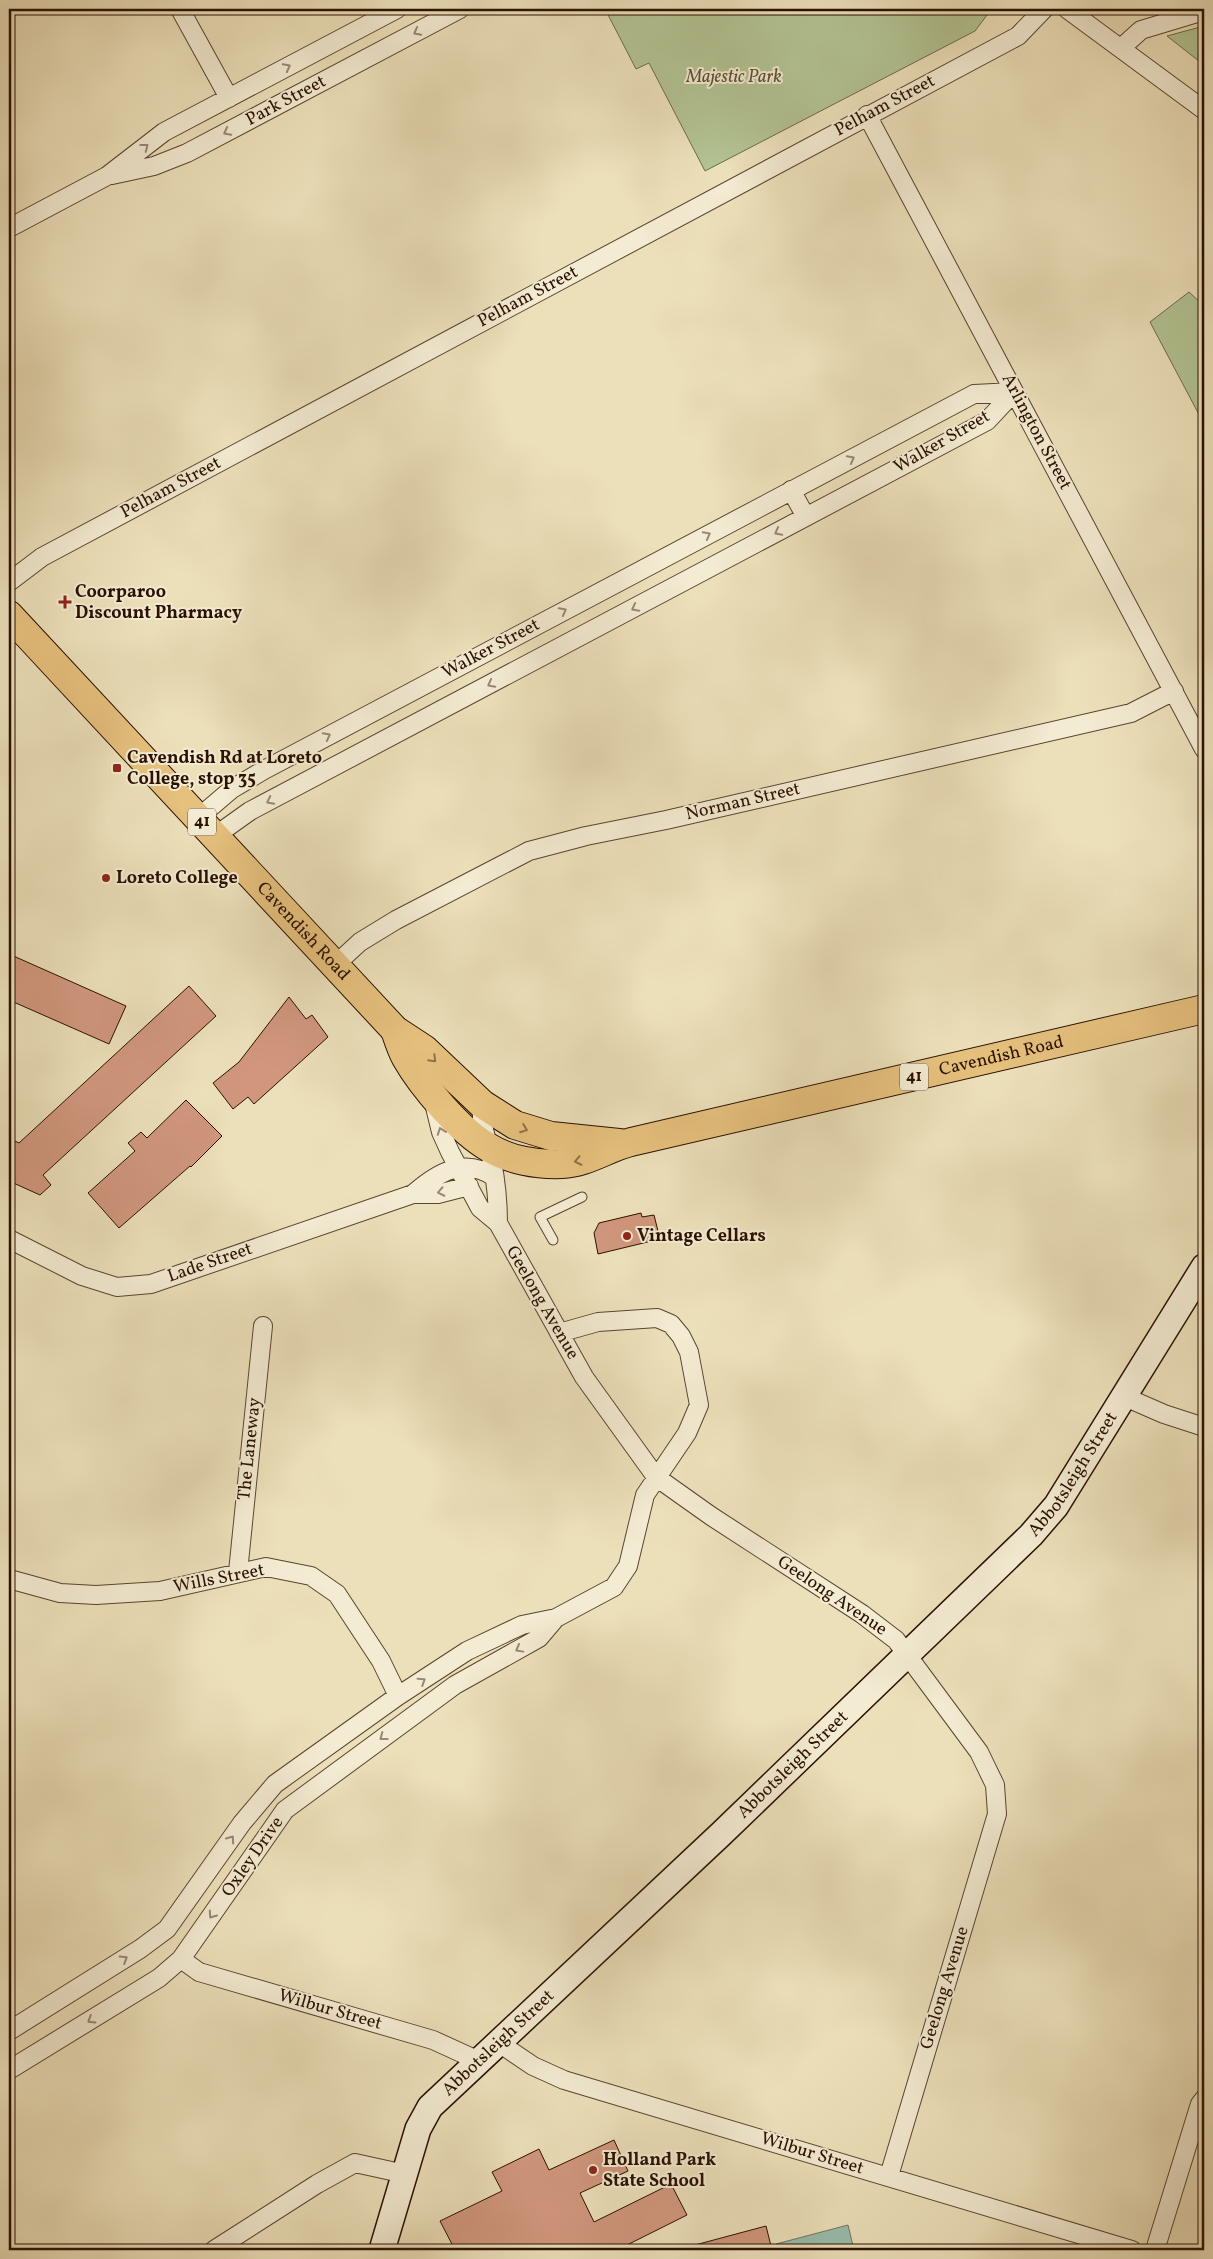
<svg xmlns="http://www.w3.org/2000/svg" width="1213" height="2259" font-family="Vollkorn,serif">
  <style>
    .green { fill: #b3c393; stroke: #6e6a4a }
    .water { fill: #99bdad; stroke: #6d7868 }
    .building { fill: #d1977e; stroke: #2a1000 }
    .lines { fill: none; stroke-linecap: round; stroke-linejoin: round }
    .lane-casing { stroke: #5a442e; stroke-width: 11 }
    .street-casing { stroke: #5a442e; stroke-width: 20 }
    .secondary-casing { stroke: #2a1000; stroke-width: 28 }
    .primary-casing { stroke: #2a1000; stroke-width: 30 }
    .lane { stroke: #f3ebd2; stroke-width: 9 }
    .street { stroke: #f3ebd2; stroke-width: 18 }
    .secondary { stroke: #f3ebd2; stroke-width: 25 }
    .primary { stroke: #e6c07d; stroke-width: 28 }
    .oneway { stroke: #998874 }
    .oneway2 { stroke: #917145 }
    .poi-dot { fill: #8f2418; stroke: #f3ebd2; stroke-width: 2 }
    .labels { text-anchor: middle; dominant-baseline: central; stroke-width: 4; stroke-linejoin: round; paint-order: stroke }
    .shield { fill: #f3ebd2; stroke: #66523f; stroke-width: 1 }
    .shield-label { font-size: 16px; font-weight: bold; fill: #2a1000 }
    .park-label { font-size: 18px; font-style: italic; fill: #5a4f33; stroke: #f3ebd2 }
    .street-label { font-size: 18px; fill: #2a1000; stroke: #f3ebd2 }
    .poi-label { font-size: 18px; font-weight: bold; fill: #2a1000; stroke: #f3ebd2; text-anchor: start }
  </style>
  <rect width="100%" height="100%" fill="#ece0ba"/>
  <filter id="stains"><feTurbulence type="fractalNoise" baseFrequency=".004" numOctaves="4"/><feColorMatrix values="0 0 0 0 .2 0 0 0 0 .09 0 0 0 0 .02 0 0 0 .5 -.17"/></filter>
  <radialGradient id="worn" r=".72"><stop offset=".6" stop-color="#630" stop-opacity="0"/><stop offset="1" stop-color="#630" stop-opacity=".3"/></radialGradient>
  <path class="green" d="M605,9H987V15L975,31L705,171L649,63L636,69Z
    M1204,26V65L1167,36Z
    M1189,292L1204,306V424L1150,322Z"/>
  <path class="water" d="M848,2225L854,2250H777L776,2244Z"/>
  <path class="building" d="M9,954L126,1006L109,1044L9,1000Z
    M189,986L216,1016L43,1175L51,1185L40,1195L9,1181V1138L19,1143Z
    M289,997L306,1019L312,1015L328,1037L254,1104L248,1097L233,1109L213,1083L239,1062Z
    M186,1100L222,1136L191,1167L190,1166L119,1228L88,1193L135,1151L128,1143L141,1132L147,1138Z
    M641,1213L642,1217L654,1215L660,1239L598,1254L594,1233L599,1223Z
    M614,2140L628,2171L580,2193L594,2222L671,2184L687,2215L617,2250H455L440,2221L502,2191L492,2172L539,2149L549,2170Z
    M766,2226L772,2250H695V2245Z"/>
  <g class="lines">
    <defs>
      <path id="lane" d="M553,1240L540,1217L582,1197"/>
      <path id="street" d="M180,9L229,98
        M1067,9L1204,110
        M1121,48L1141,30L1204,11
        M867,115L1204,749
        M112,175L154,166L187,153L460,9
        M9,228L107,176L164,132L397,9
        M791,490L806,517
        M9,582L42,557L1018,36L1044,9
        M198,818L232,789L264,770L974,394L1014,392
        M215,836L250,811L987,421L1014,392
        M335,965L360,942L396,920L529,851L586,836L666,820L1131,713L1174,691
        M433,1099L441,1132L450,1152L480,1208L498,1223L584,1377L656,1477L711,1516L862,1614L896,1640L979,1752L995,1785L997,1814L889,2176
        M482,1104C480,1125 488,1141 492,1161C496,1182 498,1203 498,1223
        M413,1194C437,1173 464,1156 494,1177
        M9,1239L82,1276L117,1287L151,1284L413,1194H438L469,1186
        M1125,1397L1164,1414L1204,1427
        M238,1572L263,1326
        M9,1579L60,1593L96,1595L160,1591L266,1567L311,1576L337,1594L381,1661L398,1696
        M181,1959L199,1972L433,2040L479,2061
        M9,2031L140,1949L167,1929L242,1823L275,1784L398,1696L467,1651L522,1625L556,1618L614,1587L628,1566L645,1495L687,1433L699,1405L689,1352L681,1336L671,1324L657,1318L598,1322L559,1333
        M499,2043L533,2066L564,2080L1132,2250
        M9,2070L159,1978L181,1959L285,1810L455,1685L539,1638L556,1618
        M214,2250L317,2184L355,2163L405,2174
        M1155,2250L1200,2104L1204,2099"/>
      <g id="secondary">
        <path id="s1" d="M382,2250L418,2129L430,2107L721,1834L1031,1535L1056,1506L1204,1267"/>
      </g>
      <g id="primary">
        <path id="s2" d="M9,615L395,1030L424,1049L482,1104L515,1125L551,1136L619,1143"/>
        <path id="s3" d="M395,1030C398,1039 401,1049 406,1058C422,1086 460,1131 488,1147C509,1160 537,1165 562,1164C587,1163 607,1148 631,1142L1204,1009"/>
      </g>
    </defs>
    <use href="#lane" class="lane-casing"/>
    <use href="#street" class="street-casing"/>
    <use href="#secondary" class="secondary-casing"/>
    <use href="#primary" class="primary-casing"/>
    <use href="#lane" class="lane"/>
    <use href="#street" class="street"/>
    <use href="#secondary" class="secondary"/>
    <use href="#primary" class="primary"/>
  </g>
  <defs><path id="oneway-chevron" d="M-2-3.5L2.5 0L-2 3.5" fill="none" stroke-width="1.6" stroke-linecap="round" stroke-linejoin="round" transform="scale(1.25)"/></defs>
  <g class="oneway">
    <use href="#oneway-chevron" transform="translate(417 32) rotate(152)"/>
    <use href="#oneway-chevron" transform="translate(287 67) rotate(-28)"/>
    <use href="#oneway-chevron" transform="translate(227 132) rotate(152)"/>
    <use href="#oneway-chevron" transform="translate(145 147) rotate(-38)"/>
    <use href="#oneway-chevron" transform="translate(851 459) rotate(-28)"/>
    <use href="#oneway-chevron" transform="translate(778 532) rotate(152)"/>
    <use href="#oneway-chevron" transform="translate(707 535) rotate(-28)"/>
    <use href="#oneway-chevron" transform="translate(635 608) rotate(152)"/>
    <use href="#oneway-chevron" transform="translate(563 611) rotate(-28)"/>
    <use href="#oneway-chevron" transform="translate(491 684) rotate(152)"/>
    <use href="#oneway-chevron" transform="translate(327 736) rotate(-28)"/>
    <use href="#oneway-chevron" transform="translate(270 801) rotate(153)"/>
    <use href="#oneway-chevron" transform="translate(441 1131) rotate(-110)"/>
    <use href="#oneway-chevron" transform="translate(441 1192) rotate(168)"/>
    <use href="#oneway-chevron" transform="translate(519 1649) rotate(151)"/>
    <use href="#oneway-chevron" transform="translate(422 1681) rotate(-33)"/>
    <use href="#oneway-chevron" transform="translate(383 1737) rotate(143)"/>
    <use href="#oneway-chevron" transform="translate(231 1839) rotate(-55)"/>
    <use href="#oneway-chevron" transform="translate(212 1915) rotate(125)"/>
    <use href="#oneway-chevron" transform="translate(124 1959) rotate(-32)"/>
    <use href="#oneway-chevron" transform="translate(91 2020) rotate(148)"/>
  </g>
  <g class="oneway2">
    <use href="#oneway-chevron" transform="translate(433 1059) rotate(45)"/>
    <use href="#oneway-chevron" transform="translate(524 1129) rotate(21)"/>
    <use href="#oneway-chevron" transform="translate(578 1161) rotate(168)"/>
  </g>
  <g class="poi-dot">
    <path d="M62.5 594.5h5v5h5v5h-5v5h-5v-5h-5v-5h5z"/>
    <rect x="112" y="763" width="10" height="10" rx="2.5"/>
    <circle cx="106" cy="878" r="5"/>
    <circle cx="627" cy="1236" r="5"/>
    <circle cx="593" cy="2170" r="5"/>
  </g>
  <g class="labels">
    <g class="shield">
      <rect x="188" y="808.5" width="28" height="27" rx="4"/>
      <rect x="900" y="1063.5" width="28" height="27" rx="4"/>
    </g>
    <g class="shield-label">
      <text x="202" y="822">41</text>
      <text x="914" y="1077">41</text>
    </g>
    <g class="park-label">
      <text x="734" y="77">Majestic Park</text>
    </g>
    <g class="street-label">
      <text transform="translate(286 101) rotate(-28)">Park Street</text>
      <text transform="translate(885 106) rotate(-28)">Pelham Street</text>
      <text transform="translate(528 297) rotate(-28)">Pelham Street</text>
      <text transform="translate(1036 432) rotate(62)">Arlington Street</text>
      <text transform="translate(942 442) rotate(-30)">Walker Street</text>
      <text transform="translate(171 488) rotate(-28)">Pelham Street</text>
      <text transform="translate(491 649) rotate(-28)">Walker Street</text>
      <text transform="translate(743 802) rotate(-13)">Norman Street</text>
      <text stroke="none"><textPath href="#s2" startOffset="432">Cavendish Road</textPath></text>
      <text stroke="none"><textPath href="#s3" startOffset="682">Cavendish Road</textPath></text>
      <text transform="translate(210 1263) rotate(-19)">Lade Street</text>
      <text transform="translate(542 1303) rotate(60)">Geelong Avenue</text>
      <text transform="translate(250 1449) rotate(-84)">The Laneway</text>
      <text stroke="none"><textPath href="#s1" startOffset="1055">Abbotsleigh Street</textPath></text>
      <text transform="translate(219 1579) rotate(-11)">Wills Street</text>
      <text transform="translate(832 1596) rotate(34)">Geelong Avenue</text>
      <text stroke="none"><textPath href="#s1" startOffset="650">Abbotsleigh Street</textPath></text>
      <text transform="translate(253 1857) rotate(-55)">Oxley Drive</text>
      <text transform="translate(945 1988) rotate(-73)">Geelong Avenue</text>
      <text transform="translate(330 2010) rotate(16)">Wilbur Street</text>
      <text stroke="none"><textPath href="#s1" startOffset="245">Abbotsleigh Street</textPath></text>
      <text transform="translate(812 2154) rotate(17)">Wilbur Street</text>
    </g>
    <g class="poi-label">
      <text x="75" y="592">Coorparoo<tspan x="75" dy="21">Discount Pharmacy</tspan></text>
      <text x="127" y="758">Cavendish Rd at Loreto<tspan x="127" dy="21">College, stop 35</tspan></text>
      <text x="116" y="878">Loreto College</text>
      <text x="637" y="1236">Vintage Cellars</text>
      <text x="603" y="2160">Holland Park<tspan x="603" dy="21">State School</tspan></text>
    </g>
  </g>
  <rect width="1213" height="2259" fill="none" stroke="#ece0ba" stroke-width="30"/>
  <rect x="10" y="10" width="1193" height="2239" fill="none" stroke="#2a1000" stroke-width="2.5"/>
  <rect x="15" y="15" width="1183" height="2229" fill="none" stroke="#2a1000"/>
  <rect width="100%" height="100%" filter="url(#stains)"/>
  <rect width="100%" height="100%" fill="url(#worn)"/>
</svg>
